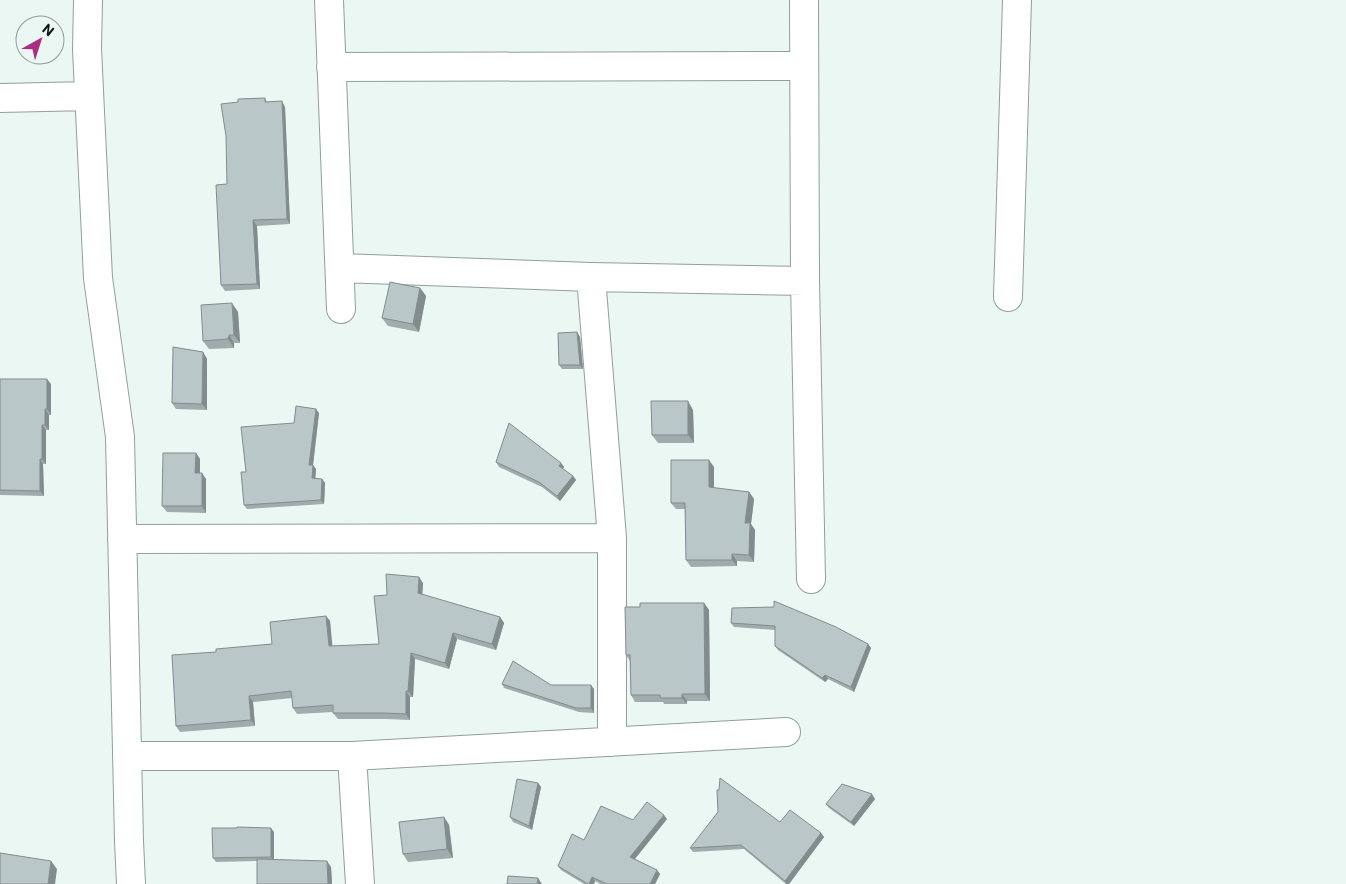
<svg xmlns="http://www.w3.org/2000/svg" width="1346" height="884" font-family="Roboto,sans-serif">
  <style>
    .lines { fill: none; stroke-linecap: round; stroke-linejoin: round }
    .minor-casing { stroke: #929e9a; stroke-width: 30 }
    .minor { stroke: #fff; stroke-width: 28 }
    .wall { fill: #a0abad }
    .shaded-wall { fill: #828b8d }
    .building { fill: #bac7c9; stroke: #828b8d }
  </style>
  <rect width="100%" height="100%" fill="#ebf7f2"/>
  <g class="lines">
    <defs>
      <path id="minor" d="M88,0L87,49L98,278L120,437L129,841L131,884
        M329,0L341,309
        M804,0L805,281L811,579
        M331,67L804,66
        M0,98L89,96
        M340,268L591,277L805,281
        M591,277L612,538V742
        M1008,297L1017,0
        M122,539L612,538
        M127,756H352L786,732
        M352,756L360,884"/>
    </defs>
    <use href="#minor" class="minor-casing"/>
    <use href="#minor" class="minor"/>
  </g>
  <path class="wall" d="M265,98L267,102L285,107L290,224L257,226L260,289L225,291L221,285L227,184Z
    M420,288L426,296L419,332L388,326L382,318Z
    M238,312L240,343H234V348L209,349L203,341Z
    M577,332L580,337L583,369H562L559,365Z
    M203,352L207,359V410L176,409L172,403Z
    M0,379L51,384V415H49V430H46V464H43L44,496L0,495Z
    M693,410L694,443H658L652,435Z
    M319,413L313,465L316,469L315,479H322L325,483L324,504L247,509L244,505L294,423Z
    M196,453L200,459V473L206,479V513L167,512L162,506Z
    M496,462L561,463L564,467L563,469L573,476L576,480L560,501L542,487L499,467Z
    M714,467V488L749,492L754,499L751,524L755,530L754,562L737,561V566L691,567L686,560L685,509H676L671,503Z
    M423,583L422,595L500,617L504,623L496,650L457,639L449,669L415,659L413,697H410V720L387,719H338L333,713V712L297,714L293,708L292,698L253,702L255,726L180,732L176,726L216,652L272,644L326,616L330,621L332,646L379,644L387,595Z
    M704,603L709,610L710,701H687V704H664L663,702H635L631,695L630,661L626,655L640,607Z
    M732,608L868,644L871,648L854,692L828,679L825,682L778,650L775,646V630L734,627L731,623Z
    M502,684L551,685L594,689V713L579,712L504,688Z
    M538,783L541,787L532,830L513,822L510,817Z
    M875,799L854,826L829,808L826,804Z
    M444,817L449,825L453,858L408,862L403,854Z
    M667,819L635,859L657,870L660,874L655,884H600L595,881L594,884H584L561,870L558,866L584,840L633,820Z
    M780,822L821,833L824,837L789,884H786L744,849L693,852L690,848Z
    M237,828L274,832V860L331,867L332,884H257V861L216,862L213,858Z"/>
  <path class="shaded-wall" d="M282,101L285,107L290,224L287,219Z
    M253,220L257,226L260,289L257,284Z
    M420,288L426,296L419,332L413,324Z
    M232,303L238,312L240,343L234,335Z
    M577,332L580,337L583,369L580,365Z
    M229,335L234,343V348L228,339Z
    M203,352L207,359V410L202,404Z
    M47,379L51,384V415L47,409Z
    M688,401L693,410L694,443L688,435Z
    M45,409L49,415V430L45,425Z
    M316,409L319,413L313,465L316,469L315,483L312,478L309,465Z
    M42,425L46,430V464L42,459Z
    M196,453L200,459V479L195,473Z
    M40,459L43,464L44,496L40,491Z
    M709,460L714,467V494L709,487Z
    M561,463L564,467L562,470L559,466Z
    M202,473L206,479V513L202,506Z
    M573,476L576,480L560,501L557,496Z
    M322,479L325,483L324,504L321,500Z
    M749,492L754,499L751,524L755,530L754,562L749,555L745,523Z
    M732,554L737,561V566L732,560Z
    M419,577L423,583L422,599L418,593Z
    M704,603L709,610L710,701L705,694Z
    M326,616L330,621L333,652L329,646Z
    M500,617L504,623L496,650L492,644Z
    M453,633L457,639L449,669L445,663Z
    M868,644L871,648L854,692L851,687Z
    M411,653L415,659L413,697L408,691Z
    M825,675L828,679L825,682L822,678Z
    M591,685L594,689V713L591,708Z
    M406,691L410,697V720L406,714Z
    M682,694L687,701V704L682,698Z
    M249,696L253,702L255,726L251,720Z
    M538,783L541,787L532,830L529,826Z
    M872,794L875,799L854,826L851,822Z
    M664,815L667,819L633,861L630,857Z
    M444,817L449,825L453,858L447,849Z
    M271,828L274,832V861L271,857Z
    M821,833L824,837L789,884H786L785,881Z
    M51,861L57,869L55,884H48Z
    M327,861L331,867L332,884H328Z
    M657,870L660,874L655,884H650Z
    M592,877L595,881L594,884H589Z
    M538,878L542,884H537Z"/>
  <path class="building" d="M265,98V102L282,101L287,219L253,220L257,284L221,285L216,185L227,184L226,136L221,104L238,102V99Z
    M390,282L420,288L413,324L382,318Z
    M232,303L234,335H229L228,339L203,341L201,305Z
    M577,332L580,365H559L558,333Z
    M173,347L203,352L202,404L172,403Z
    M0,379H47V409H45V425H42V459H40V491L0,490Z
    M651,401H688V435H652Z
    M296,406L316,409L309,465H313L312,478L322,479L321,500L244,505L241,472H246L241,427L294,423Z
    M509,423L561,463L559,466L573,476L557,496L539,482L496,462Z
    M163,453H196L195,473H202V506H162Z
    M671,460H709V487L749,492L745,523H750L749,555L732,554V560H686L685,503H671Z
    M386,574L419,577L418,593L500,617L492,644L453,633L445,663L411,653L408,691H406V714L383,713H333V705L293,708L291,691L249,696L251,720L176,726L172,655L216,652V649L272,644L270,622L326,616L329,646L379,644L374,596L387,595Z
    M774,601L836,627L868,644L851,687L825,675L822,678L775,646V626L731,623L732,608L774,607Z
    M640,603H704L705,694H682V698H660V695H631L630,655H626L625,607H640Z
    M513,661L551,685H591V708H576L502,684Z
    M720,778L780,822L790,810L821,833L785,881L741,845L690,848L718,812L717,790H719Z
    M517,779L538,783L529,826L510,817Z
    M842,784L872,794L851,822L826,804Z
    M647,802L664,815L630,857L657,870L650,884H607L592,877L589,884H588L558,866L572,834L584,840L601,806L633,820Z
    M444,817L447,849L403,854L399,822Z
    M237,827L271,828V857L213,858L212,828H237Z
    M0,853L51,861L48,884H0Z
    M257,859L327,861L328,884H257Z
    M508,876L538,878L537,884H507Z"/>
  <g transform="translate(40 40) rotate(39)"><circle r="24" fill="#ebf7f2" stroke="#939b98"/>
  <path d="M0-4L9 19L0 12L-9 19Z" fill="#aa2f82"/>
  <text y="-8" font-size="14" font-weight="bold" text-anchor="middle" fill="#0e1211">N</text>
  </g>
</svg>
